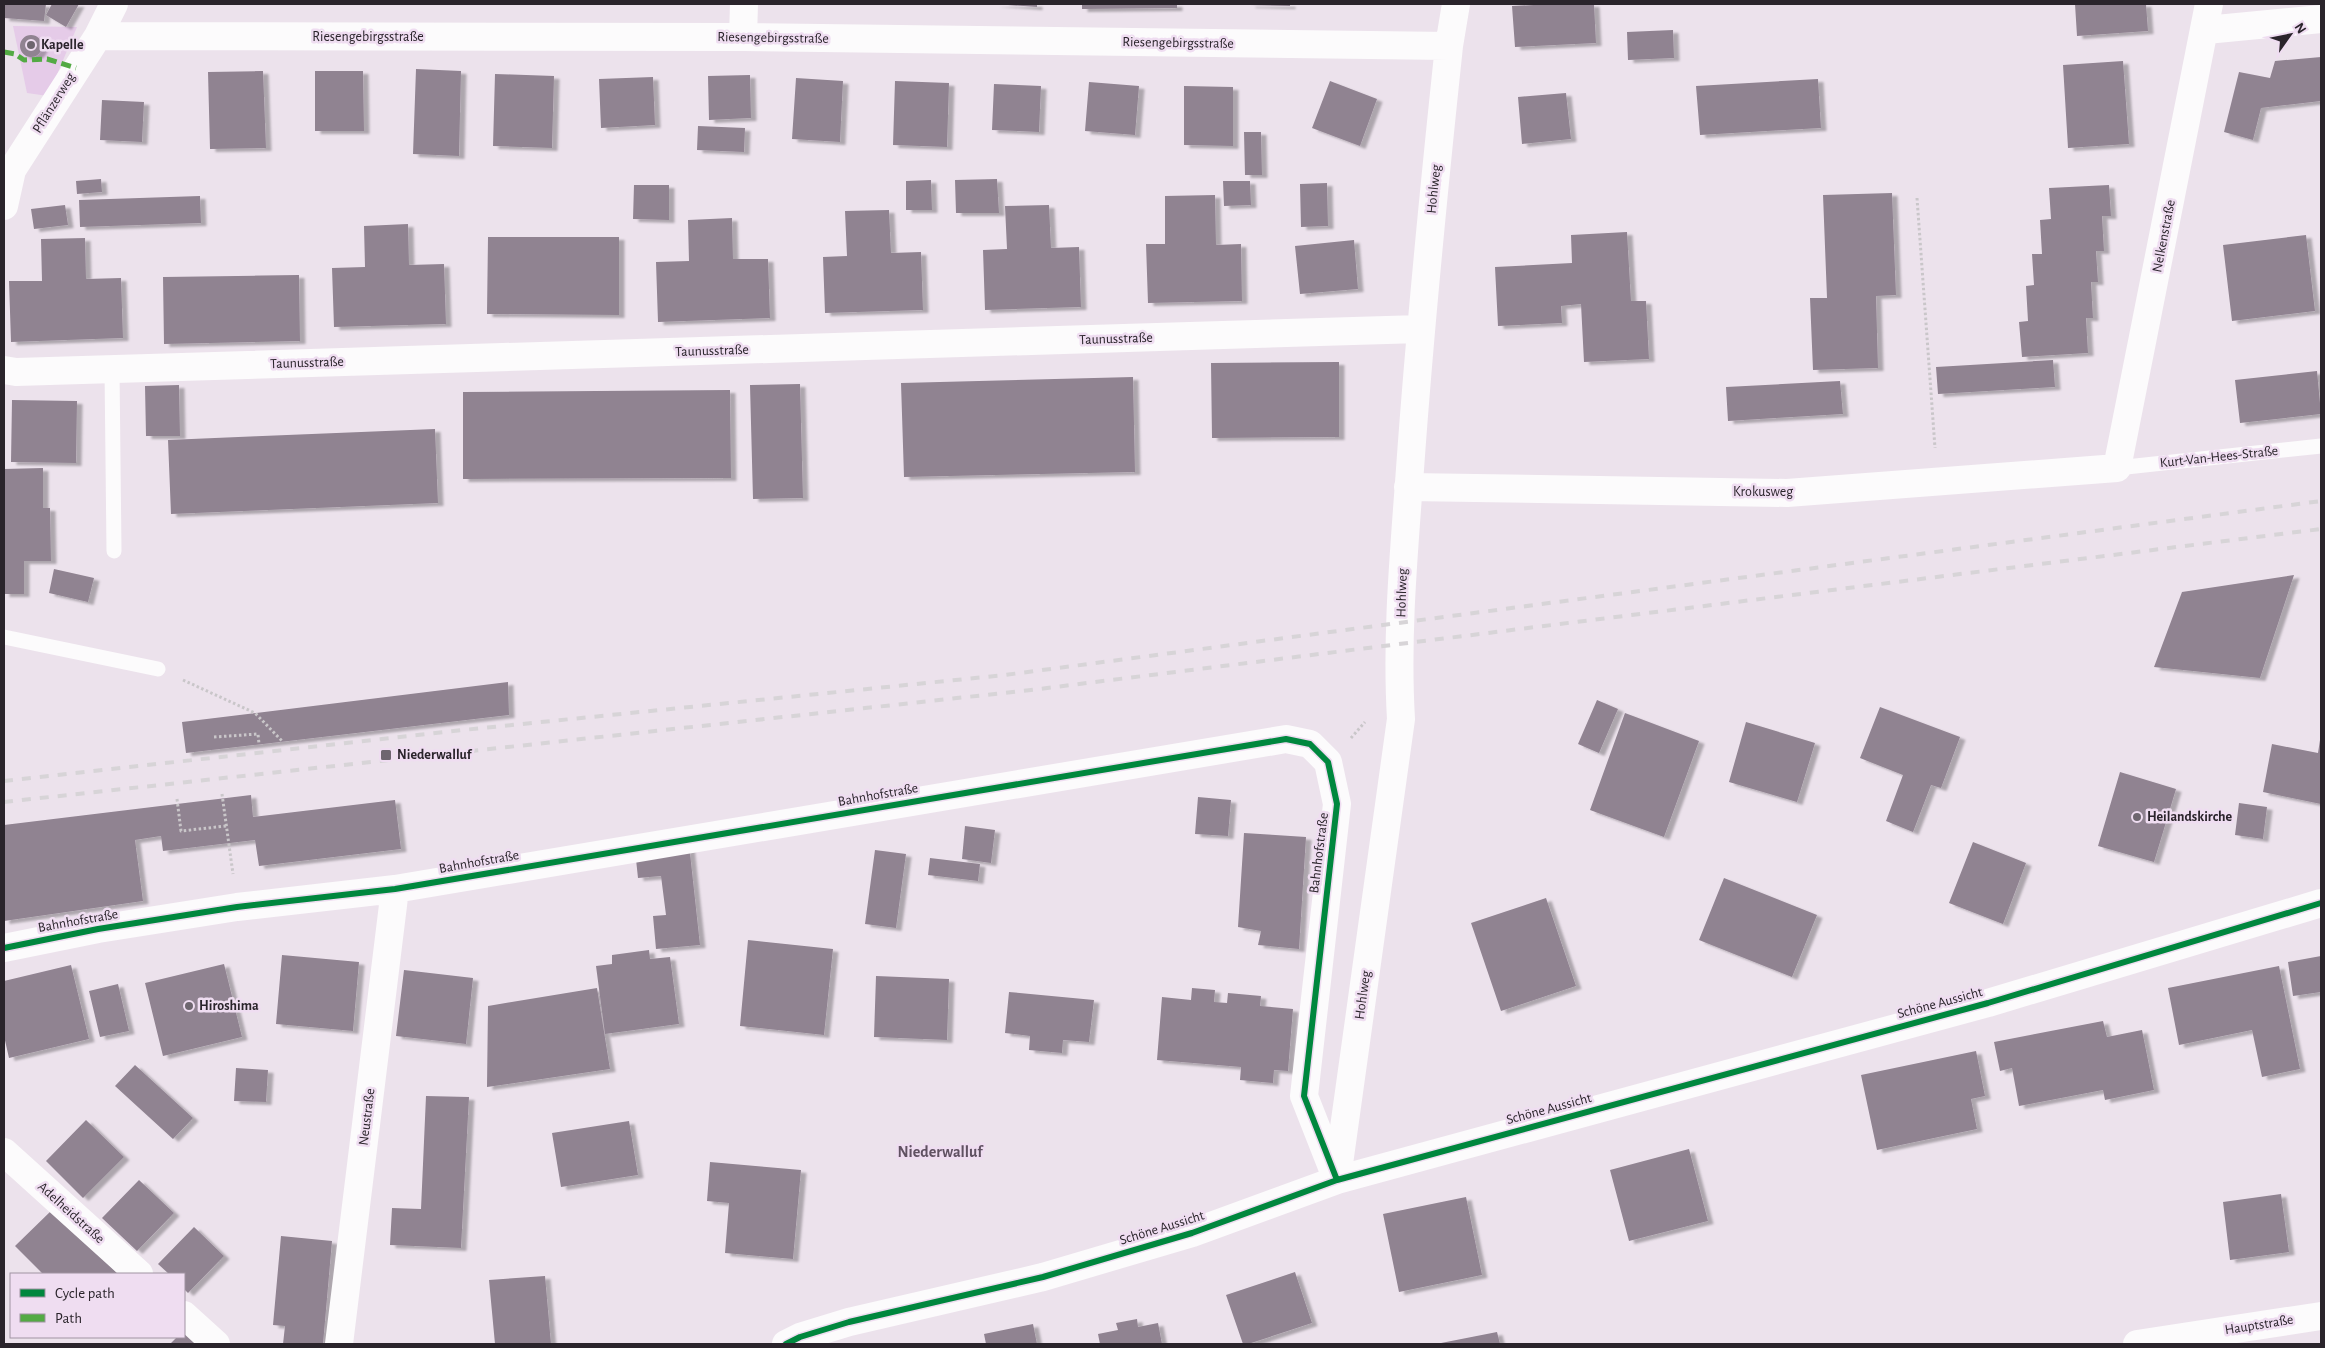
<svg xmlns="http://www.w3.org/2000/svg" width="2325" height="1348" font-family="'Alegreya Sans',sans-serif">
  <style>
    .green { fill: #e5cbe8 }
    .building { fill: #908391; filter: url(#shadow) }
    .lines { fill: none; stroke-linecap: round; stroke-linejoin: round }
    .path { stroke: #c9c6c9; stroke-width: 3; stroke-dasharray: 2.5 2.5; stroke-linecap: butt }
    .lane { stroke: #fcfbfc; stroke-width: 15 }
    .street { stroke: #fcfbfc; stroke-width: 28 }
    .secondary { stroke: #fcfbfc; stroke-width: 28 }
    .rail { stroke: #d7d4d7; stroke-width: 4; stroke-dasharray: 9 9; stroke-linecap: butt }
    .quiet { stroke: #53aa44; stroke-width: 5; stroke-dasharray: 10 5; stroke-linecap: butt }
    .cycleway-casing { stroke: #efddf1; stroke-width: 9 }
    .cycleway { stroke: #00873e; stroke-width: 6 }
    .poi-dot { fill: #6e666f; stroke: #efddf1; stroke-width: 2 }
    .labels { text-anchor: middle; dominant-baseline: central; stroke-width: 5; stroke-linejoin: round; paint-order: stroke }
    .street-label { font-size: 14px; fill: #2a242b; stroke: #efddf1 }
    .poi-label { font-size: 14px; font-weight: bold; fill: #2a242b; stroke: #efddf1; text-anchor: start }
    .quarter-label { font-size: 16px; font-weight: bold; fill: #605162; stroke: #efddf1 }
  </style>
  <defs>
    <filter id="shadow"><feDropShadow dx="5.5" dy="3" stdDeviation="1" flood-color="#0004"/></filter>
  </defs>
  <rect width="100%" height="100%" fill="#ece2ec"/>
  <path class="green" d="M13,26L77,27L48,96L27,93Z"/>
  <path class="building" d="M4,4H46L44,21L4,18Z
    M52,4H79L66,27L46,15Z
    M994,4H1037V7Z
    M1082,4H1177V8L1082,9Z
    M1250,4H1290V6L1250,5Z
    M1553,4H1594L1596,43L1515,47L1512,6Z
    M2075,4H2146L2148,31L2077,36Z
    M1673,30L1674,58L1628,60L1627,32Z
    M20 46a11 11 0 1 1 22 0a11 11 0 1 1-22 0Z
    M2321,57V101L2261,108L2253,140L2224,132L2239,72L2270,78L2275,61Z
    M2123,61L2129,144L2068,148L2063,65Z
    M416,69L461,71L459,156L413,154Z
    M263,71L266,148L210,149L208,72Z
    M315,71H363L364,131H315Z
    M495,74L554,76L552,148L493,146Z
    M750,75L751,118L709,120L708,76Z
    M653,77L655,125L601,128L599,79Z
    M796,78L843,81L840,142L792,139Z
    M1818,79L1821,128L1700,135L1696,86Z
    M895,81L949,83L947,147L893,145Z
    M1330,81L1377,99L1360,146L1312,128Z
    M1089,82L1139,86L1135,135L1085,131Z
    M994,84L1041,86L1039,132L992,130Z
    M1184,86L1233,87V146L1184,145Z
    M1566,93L1571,139L1522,144L1518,97Z
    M102,100L144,102L142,142L100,140Z
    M698,126L745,128L744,152L697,150Z
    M1244,132H1261L1262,175H1245Z
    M101,179L102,192L77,194L76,181Z
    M997,179L999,213H956L955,180Z
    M931,180L932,210H906V181Z
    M1223,181H1250L1251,205L1224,206Z
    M1327,183L1328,226L1301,227L1300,184Z
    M634,185H669V220L633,219Z
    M2109,185L2111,216H2102L2104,251H2096L2098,282H2091L2093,318H2086L2088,353L2022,357L2019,322L2028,321L2026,286L2034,285L2032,254H2042L2040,220L2051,219L2049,188Z
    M1892,193L1896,295L1876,296L1878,368L1813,370L1810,298H1827L1823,195Z
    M1215,195L1216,245L1241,244L1242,301L1148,303L1146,244H1165V196Z
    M200,196L201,223L80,227L79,200Z
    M65,205L68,225L34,229L31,209Z
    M1049,205L1051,248L1079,247L1081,307L985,310L983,250L1007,249L1005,206Z
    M889,210L891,253L921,252L923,310L825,313L823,257L847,256L845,211Z
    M732,218L733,259H768L770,318L658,322L656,262L689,261L688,220Z
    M408,224L409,265L444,264L446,324L334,327L332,268L365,267L364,226Z
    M1627,232L1631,301H1646L1649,359L1584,362L1581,304L1561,306L1562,323L1498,326L1495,267L1572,263L1571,235Z
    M2306,235L2315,311L2232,321L2223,245Z
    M488,237H619V315L487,314Z
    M85,238L86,279L121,278L123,338L11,342L9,281H42L41,239Z
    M1354,240L1358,289L1300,294L1295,246Z
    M299,275L300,341L164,344L163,277Z
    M2053,360L2055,387L1938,394L1936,367Z
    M1339,362V437L1212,438L1211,363Z
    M2317,371L2321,414L2240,423L2235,380Z
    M1133,377L1135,472L904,477L901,383Z
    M1840,381L1843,414L1728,421L1726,387Z
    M800,384L803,498L753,499L750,385Z
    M179,385L180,436H146L145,386Z
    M730,390L731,478L463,479V392Z
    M12,400L77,401L76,463L11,462Z
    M435,429L438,503L171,514L168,440Z
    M43,468V508H50L51,561H24V594H4V469Z
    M54,569L94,578L88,602L49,593Z
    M2294,575L2260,678L2154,667L2182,592Z
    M508,682L509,715L186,753L182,722Z
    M1597,700L1618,709L1599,753L1578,744Z
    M1880,707L1960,737L1941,788L1931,785L1913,832L1886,821L1903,775L1860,758Z
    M1625,713L1699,741L1664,837L1590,810Z
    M1746,722L1815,743L1797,802L1729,782Z
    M2320,740L2321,804L2263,792L2272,744L2318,753Z
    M2120,772L2176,789L2154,862L2098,846Z
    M251,795L253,817L395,800L401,849L259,866L255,840L163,851L161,836L135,840L143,901L4,921V825Z
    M1198,797L1231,800L1228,836L1195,834Z
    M2239,803L2267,807L2263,839L2235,835Z
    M965,826L995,830L991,863L962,859Z
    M1244,833L1306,837L1299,949L1258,945L1261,931L1238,927Z
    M1973,842L2026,863L2003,924L1949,903Z
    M689,844L700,945L656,949L653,916L666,915L661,876L638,878L635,850Z
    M875,850L906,854L896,928L865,924Z
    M930,858L980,864L978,881L928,875Z
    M1724,878L1817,915L1792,977L1699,940Z
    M1546,898L1576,986L1501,1011L1471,923Z
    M748,940L833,949L824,1035L740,1026Z
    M649,950L650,959L670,957L679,1024L605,1034L596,966L612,964V955Z
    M282,955L359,962L353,1031L276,1024Z
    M2321,956V992L2293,996L2288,962Z
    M224,964L242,1037L163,1056L145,983Z
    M71,965L89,1039L9,1058L4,1036V981Z
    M2279,966L2300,1069L2262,1077L2252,1030L2179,1045L2168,988Z
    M404,970L473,978L466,1044L396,1036Z
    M876,976L949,979L947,1040L874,1037Z
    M118,984L129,1031L100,1037L89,991Z
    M597,988L610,1069L487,1087L488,1006Z
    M1192,988L1215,990L1214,1002L1227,1003L1228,993L1261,996L1260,1006L1293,1009L1288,1071L1274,1070L1273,1083L1240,1080L1241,1067L1157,1060L1162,997L1191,1000Z
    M1009,992L1094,1000L1089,1042L1063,1040L1062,1053L1029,1050L1030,1036L1005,1033Z
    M2103,1021L2107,1037L2142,1030L2154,1090L2105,1100L2103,1090L2019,1106L2012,1068L2000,1071L1994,1042Z
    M1976,1051L1985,1096L1971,1099L1977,1129L1877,1150L1861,1075Z
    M135,1065L193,1118L173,1139L115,1086Z
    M236,1068L268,1070L266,1102L234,1101Z
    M426,1096L469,1097L461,1248L390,1245L392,1208L421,1209Z
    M86,1120L124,1157L83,1198L46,1161Z
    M629,1121L638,1175L561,1187L552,1133Z
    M1689,1149L1708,1221L1629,1241L1610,1170Z
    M710,1162L801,1170L793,1259L725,1253L729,1203L707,1201Z
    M139,1180L174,1213L137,1251L102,1218Z
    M2281,1194L2289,1252L2230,1260L2223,1202Z
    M1466,1197L1482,1275L1399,1292L1383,1214Z
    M53,1209L118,1274H43L15,1246Z
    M194,1227L224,1256L188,1293L184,1289V1274H169L158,1264Z
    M281,1236L332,1241L323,1344H283L285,1326L273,1325Z
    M1295,1272L1312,1323L1248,1344H1243L1226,1295Z
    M545,1276L551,1344H495L489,1280Z
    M1137,1319L1138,1327L1158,1323L1162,1344H1100L1098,1334L1118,1330L1116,1323Z
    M1033,1324L1037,1344H986L984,1334Z
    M184,1332L196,1344H170L177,1337H184Z
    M1497,1332L1500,1344H1441V1343Z"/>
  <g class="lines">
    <path class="path" d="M1917,198L1935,448
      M183,680L255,713L283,742
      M214,737L258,734L259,744
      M1351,738L1365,722
      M222,794L233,874
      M177,799L181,831L226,826"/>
    <path class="lane" d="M112,369L114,551
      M2117,468L2321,446
      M4,637L158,669"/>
    <path class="street" d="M2206,30L2321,19
      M98,36L743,37L1449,46
      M743,37L744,4
      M4,206L12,170L98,36L114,4
      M4,370L16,372L1420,329
      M1408,487L1787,493L2117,468L2209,4
      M4,948L98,929L237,907L395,889L1286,739L1310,744L1328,762L1337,804L1304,1096L1337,1180
      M4,1152L139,1274
      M1337,1178L1401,719C1396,636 1404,552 1410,469C1420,328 1434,187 1449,46L1456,4
      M184,1315L216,1344
      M339,1344L395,889
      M786,1344L800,1337L849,1322L1043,1277L1192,1233L1337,1180L1988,1003L2321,903"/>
    <path class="secondary" d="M2137,1344L2321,1316"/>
    <path class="rail" d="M4,781L463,730L1005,675L2321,501
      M4,802L1031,690L2321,529"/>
    <path class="quiet" d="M4,52L15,54L24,60L47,59L76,68"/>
    <defs>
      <path id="cycleway" d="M4,948L98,929L237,907L395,889L1286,739L1310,744L1328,762L1337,804L1304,1096L1337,1180
        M786,1344L800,1337L849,1322L1043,1277L1192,1233L1337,1180L1988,1003L2321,903"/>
    </defs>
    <use href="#cycleway" class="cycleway-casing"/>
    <use href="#cycleway" class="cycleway"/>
  </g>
  <g class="poi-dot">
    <circle cx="31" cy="45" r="5"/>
    <rect x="380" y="749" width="12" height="12" rx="2.5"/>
    <circle cx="2137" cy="817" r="5"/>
    <circle cx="189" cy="1006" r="5"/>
  </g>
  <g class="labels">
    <g class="street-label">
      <text x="368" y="37">Riesengebirgsstraße</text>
      <text transform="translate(773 38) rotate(1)">Riesengebirgsstraße</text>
      <text transform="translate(1178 43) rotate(1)">Riesengebirgsstraße</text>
      <text transform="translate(54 103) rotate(-58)">Pflänzerweg</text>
      <text transform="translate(1434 189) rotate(-84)">Hohlweg</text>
      <text transform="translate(2164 236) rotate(-79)">Nelkenstraße</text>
      <text transform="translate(1116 339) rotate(-2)">Taunusstraße</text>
      <text transform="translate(712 351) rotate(-2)">Taunusstraße</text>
      <text transform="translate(307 363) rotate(-2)">Taunusstraße</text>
      <text transform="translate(2219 457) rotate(-6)">Kurt-Van-Hees-Straße</text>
      <text x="1763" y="492">Krokusweg</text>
      <text transform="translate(1402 593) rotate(-88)">Hohlweg</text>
      <text transform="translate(878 795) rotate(-10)">Bahnhofstraße</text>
      <text transform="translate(1319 853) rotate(-83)">Bahnhofstraße</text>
      <text transform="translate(479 862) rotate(-10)">Bahnhofstraße</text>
      <text transform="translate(78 921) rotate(-10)">Bahnhofstraße</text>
      <text transform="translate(1363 995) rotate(-82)">Hohlweg</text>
      <text transform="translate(1940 1003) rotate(-15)">Schöne Aussicht</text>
      <text transform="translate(1549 1109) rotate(-15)">Schöne Aussicht</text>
      <text transform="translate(367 1117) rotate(-83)">Neustraße</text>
      <text transform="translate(71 1213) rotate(42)">Adelheidstraße</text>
      <text transform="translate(1162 1228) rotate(-17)">Schöne Aussicht</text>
      <text transform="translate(2259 1325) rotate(-9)">Hauptstraße</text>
    </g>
    <g class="poi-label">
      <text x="41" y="45">Kapelle</text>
      <text x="397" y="755">Niederwalluf</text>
      <text x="2147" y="817">Heilandskirche</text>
      <text x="199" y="1006">Hiroshima</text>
    </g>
    <g class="quarter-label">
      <text x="940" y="1152">Niederwalluf</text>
    </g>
  </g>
  <rect width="2325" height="1348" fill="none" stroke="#2a242b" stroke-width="10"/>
  <rect x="10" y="1273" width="175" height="65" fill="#efddf1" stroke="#a093a2"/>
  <rect x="20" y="1289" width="25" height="8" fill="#00873e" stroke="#a093a2"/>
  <text x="55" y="1298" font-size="15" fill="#2a242b">Cycle path</text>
  <rect x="20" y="1314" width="25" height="8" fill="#53aa44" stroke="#a093a2"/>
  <text x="55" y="1323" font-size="15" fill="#2a242b">Path</text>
  <g transform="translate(2290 35) rotate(57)" stroke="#efddf1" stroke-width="4" paint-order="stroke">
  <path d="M0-4L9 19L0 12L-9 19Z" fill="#2a242b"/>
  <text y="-8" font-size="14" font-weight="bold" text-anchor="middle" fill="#2a242b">N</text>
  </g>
</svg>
